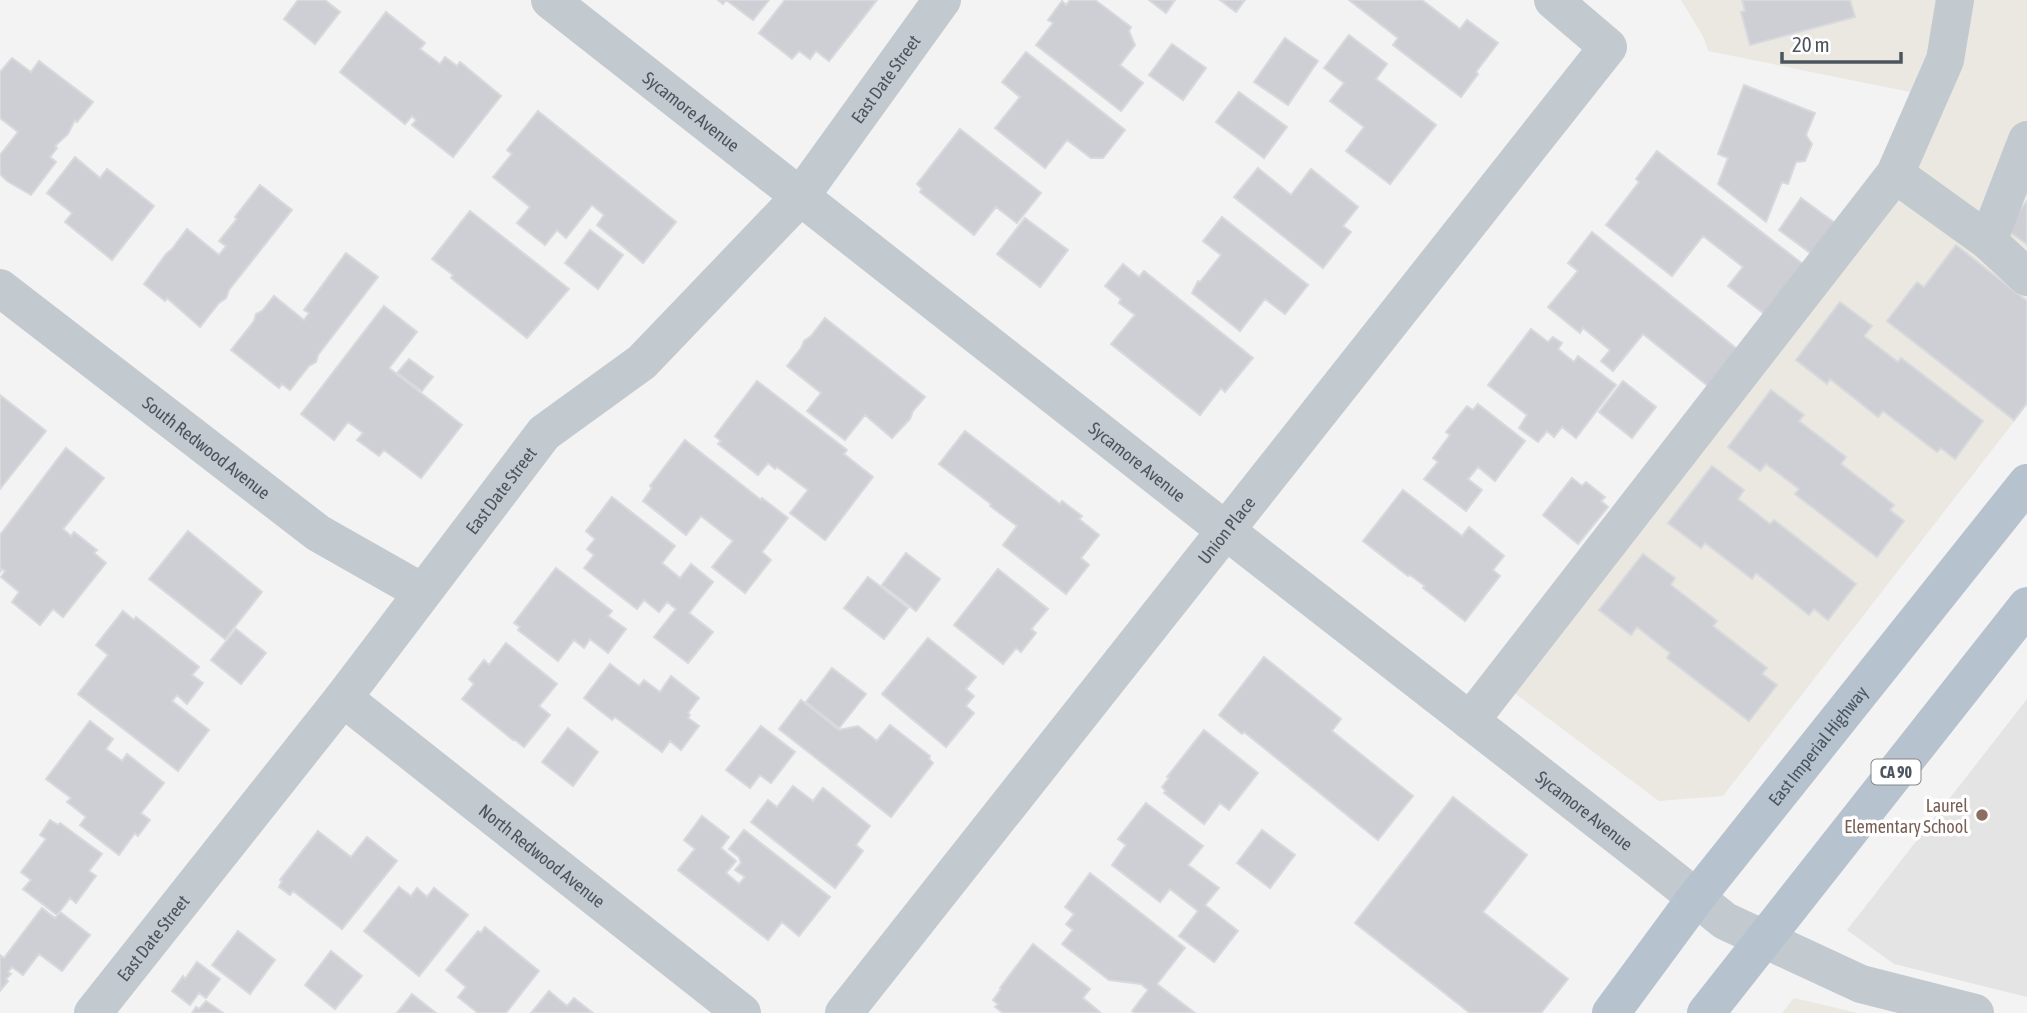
<svg xmlns="http://www.w3.org/2000/svg" width="2027" height="1013" font-family="'Asap Condensed',sans-serif">
  <style>
    .commercial { fill: #eae8e1 }
    .education { fill: #e5e4e4 }
    .building { fill: #cdcfd4; stroke: #d7d9dd; stroke-width: 2 }
    .lines { fill: none; stroke-linecap: round; stroke-linejoin: round }
    .minor { stroke: #c2c9cf; stroke-width: 38 }
    .major { stroke: #b6c2cd; stroke-width: 38 }
    .education-dot { fill: #8d6e63; stroke: #fff; stroke-width: 2.5 }
    .labels { text-anchor: middle; dominant-baseline: central; stroke-width: 7; stroke-linejoin: round; paint-order: stroke }
    .shield { fill: #fff; stroke: #82888e; stroke-width: 2 }
    .shield-label { font-size: 16px; font-weight: bold; fill: #4c555e }
    .street-label { font-size: 18px; fill: #4c555e; stroke: #fff }
    .education-label { font-size: 18px; fill: #785e54; stroke: #fff; text-anchor: end }
  </style>
  <rect width="100%" height="100%" fill="#f4f3f3"/>
  <path class="commercial" d="M1681,0H2027V405L1723,796L1659,801L1486,672L1875,183L1910,92L1708,51L1704,38Z
    M1794,998L1858,1013H1782Z"/>
  <path class="education" d="M2027,699V997L1894,964L1847,930Z"/>
  <path class="building" d="M298,0H325L340,12L315,44L284,19Z
    M718,0H769L753,20L726,0L723,4Z
    M785,0H877L829,61L816,51L810,59L799,51L792,59L759,33Z
    M1070,0H1095L1131,27L1129,31L1135,45L1120,65L1143,83L1121,111L1036,45L1053,23L1048,20L1062,1L1066,5Z
    M1149,0H1175L1166,13Z
    M1220,0H1245L1236,12Z
    M1349,0H1422L1460,29L1467,20L1498,43L1476,72L1478,74L1461,97L1393,45L1398,38Z
    M1742,0H1850L1855,17L1750,45L1741,12L1745,11Z
    M386,12L425,43L420,49L440,64L445,57L457,66L460,62L501,96L453,157L412,125L416,120L412,116L405,124L340,72Z
    M1349,35L1387,64L1376,79L1436,125L1390,184L1346,151L1364,127L1330,101L1344,83L1324,68Z
    M1285,38L1318,61L1288,105L1254,82Z
    M1172,44L1206,68L1183,100L1149,75Z
    M1026,52L1125,130L1103,158H1091L1067,140L1045,168L995,128L1020,97L1002,82Z
    M12,58L31,72L39,61L93,102L77,122L75,120L68,134L55,146L57,148L50,157L56,162L31,195L7,181L0,174V155L18,132L0,118V72Z
    M1744,85L1815,113L1806,135L1812,144L1805,161L1796,162L1788,184L1782,182L1766,222L1718,184L1728,158L1718,154Z
    M1239,92L1287,127L1264,158L1216,122Z
    M538,111L676,222L643,263L597,225L604,215L592,205L566,238L557,230L545,245L517,223L530,207L493,177L512,154L507,150Z
    M960,129L1041,193L1017,223L996,207L974,235L920,192L922,189L917,184Z
    M1657,151L1804,265L1766,315L1728,286L1743,267L1703,236L1672,276L1606,225L1639,182L1636,179Z
    M75,157L100,178L107,169L154,206L112,260L65,222L72,213L47,193Z
    M1258,168L1291,195L1311,169L1358,207L1343,226L1351,232L1323,268L1234,197Z
    M260,185L292,210L229,290L226,298L219,303L200,327L167,298L165,301L144,284L166,254L172,249L187,229L219,255L226,246L219,241L237,219L235,217Z
    M1801,198L1835,223L1813,255L1779,230Z
    M2027,201V244L2005,229Z
    M470,211L569,289L527,338L451,278L453,275L432,259Z
    M1222,217L1308,285L1285,314L1265,299L1240,331L1192,293L1198,281L1200,282L1221,255L1203,241Z
    M1025,218L1068,250L1040,287L997,254Z
    M590,230L623,255L598,289L565,263Z
    M1592,232L1737,349L1708,386L1643,334L1613,371L1601,361L1610,350L1583,328L1580,333L1548,307L1578,271L1568,263Z
    M1956,245L2027,301V403L2014,420L1887,321L1917,282L1924,287Z
    M346,253L378,277L318,355L316,362L309,366L290,390L282,384L279,388L231,350L254,321L256,314L262,311L274,296L304,320L309,313L304,310Z
    M1123,264L1139,277L1144,271L1253,358L1225,392L1221,388L1200,415L1111,344L1135,315L1119,303L1121,299L1105,286Z
    M1840,302L1872,326L1864,336L1898,362L1901,358L1983,421L1955,459L1941,448L1937,452L1883,411L1878,417L1830,379L1827,384L1796,360Z
    M384,306L417,332L389,368L462,425L421,478L384,450L379,456L357,440L363,433L348,422L334,440L301,414Z
    M825,318L925,397L913,411L910,419L892,438L865,415L845,440L807,411L821,393L787,366L801,348L804,341L811,336Z
    M1531,329L1548,342L1553,337L1562,343L1558,349L1574,362L1578,356L1616,385L1576,438L1562,427L1554,437L1547,431L1538,442L1519,428L1527,415L1488,385Z
    M409,359L433,377L422,391L397,373Z
    M757,381L847,450L844,454L873,477L825,540L790,513L808,490L777,467L775,469L768,463L758,475L718,444L721,441L715,436Z
    M1623,381L1656,407L1632,438L1599,412Z
    M1771,390L1804,415L1799,421L1846,457L1841,464L1894,505L1890,510L1904,521L1877,557L1795,494L1799,489L1766,464L1760,471L1728,447Z
    M0,395L46,431L0,489Z
    M1478,404L1525,441L1495,481L1478,467L1468,479L1482,490L1466,511L1424,479L1438,462L1433,458L1450,435L1446,432L1467,406L1473,410Z
    M965,431L1060,504L1062,501L1082,516L1079,519L1099,535L1081,558L1089,565L1066,594L1003,545L1017,526L990,506L991,504L939,464Z
    M685,440L761,500L762,498L788,518L762,552L771,560L745,593L712,567L733,541L701,516L686,535L643,501L652,488L650,486Z
    M66,448L104,478L63,529L71,536L74,532L97,550L94,553L106,563L63,617L53,609L40,625L12,602L19,592L1,577L5,571L2,569L0,572V535Z
    M1712,466L1744,490L1738,499L1770,524L1774,520L1856,584L1828,620L1814,609L1809,615L1756,573L1752,579L1705,543L1701,548L1668,523Z
    M1572,478L1582,486L1586,482L1605,497L1601,501L1608,507L1578,544L1543,515Z
    M1403,490L1462,536L1469,527L1504,556L1493,570L1500,576L1465,621L1423,588L1425,586L1410,575L1408,576L1363,541Z
    M612,497L675,546L662,563L680,578L691,564L713,582L689,613L713,632L688,663L654,637L676,609L667,602L659,612L644,600L637,609L584,568L594,555L587,549L595,539L586,531Z
    M188,531L262,592L225,639L149,579Z
    M906,553L940,579L916,611L882,585Z
    M1643,554L1675,578L1671,585L1717,621L1713,626L1767,668L1762,674L1777,685L1749,721L1667,658L1670,653L1637,627L1631,635L1599,610Z
    M556,568L612,611L608,616L626,629L608,653L590,639L584,648L574,640L558,661L518,630L520,627L514,623Z
    M998,569L1048,609L1031,629L1036,633L1021,652L1016,648L1003,664L954,625Z
    M868,577L908,608L884,639L844,608Z
    M123,611L134,620L136,617L199,667L192,675L203,683L187,704L177,695L172,701L209,730L178,771L78,694L108,655L96,645Z
    M236,629L266,653L241,684L211,660Z
    M928,638L976,677L966,689L974,696L966,706L974,713L946,747L882,694Z
    M506,643L557,684L539,706L550,715L524,747L514,739L513,740L462,699L474,684L469,679L484,660L489,665Z
    M1264,657L1341,719L1332,731L1413,796L1378,840L1244,732L1242,734L1219,715Z
    M610,664L639,686L644,680L660,692L671,676L699,698L688,713L690,715L688,718L699,726L681,750L670,741L662,752L615,717L612,720L584,698Z
    M832,668L866,694L839,728L806,702Z
    M801,700L839,730L858,726L877,741L890,725L930,756L929,759L933,763L891,817L779,729Z
    M90,721L113,739L106,749L122,761L127,754L164,783L141,813L150,820L138,836L135,833L119,855L80,825L86,817L67,802L71,798L46,779Z
    M761,726L795,752L771,783L760,775L750,788L726,770Z
    M568,728L598,752L573,786L542,762Z
    M1204,730L1258,773L1229,810L1220,803L1204,824L1164,793L1166,791L1162,787L1169,778L1167,777Z
    M793,786L813,801L823,788L870,826L856,845L863,851L835,888L751,822L768,800L777,807Z
    M1453,797L1527,855L1483,912L1568,979L1541,1013H1470L1355,923Z
    M1146,803L1203,846L1188,865L1219,888L1205,905L1238,931L1214,962L1179,936L1198,911L1170,889L1160,902L1112,865L1126,845L1118,839Z
    M702,816L729,837L721,848L736,861L726,873L739,884L745,877L735,870L741,863L739,857L729,849L744,830L830,897L799,936L782,922L768,940L678,870L695,849L684,840Z
    M50,820L58,825L60,823L102,854L89,871L96,876L76,903L70,898L57,915L23,889L31,880L21,872L46,839L40,835Z
    M1262,830L1295,855L1270,888L1237,863Z
    M318,831L351,857L367,837L397,861L342,929L293,891L290,895L279,887L282,881L280,880Z
    M1090,873L1185,948L1157,984L1195,1013H1135L1132,1011L1148,990L1141,984L1109,980L1062,944L1073,930L1066,924L1074,914L1065,907Z
    M399,887L411,896L417,888L427,897L434,888L468,915L419,976L364,931Z
    M42,908L55,918L60,912L90,935L62,971L39,954L23,975L12,967L8,972L11,974L6,979L8,981L0,991V955L4,958Z
    M485,927L539,971L506,1013H478L458,997L466,987L446,970L478,931L481,933Z
    M238,931L275,960L250,994L212,965Z
    M1033,944L1090,989L1083,998L1100,1012L1099,1013H1003L995,1007L998,1004L993,1000L1001,989L1000,988Z
    M331,951L362,976L335,1009L305,985Z
    M197,962L220,979L206,998L199,993L190,1005L172,991L183,976L185,979Z
    M549,991L567,1006L574,998L593,1013H531Z
    M412,994L436,1013H397Z
    M206,1001L223,1013H192L196,1007L199,1009Z"/>
  <g class="lines">
    <g class="minor">
      <path id="s1" d="M550,0L1225,530L1650,861L1725,921L1861,984L1975,1013"/>
      <path d="M1895,174L1988,241L2027,277"/>
      <path d="M1988,241L2027,140"/>
      <path id="s2" d="M0,288L318,533L422,592"/>
      <path id="s3" d="M343,698L742,1013"/>
      <path d="M1470,721L1895,174L1945,60L1955,0"/>
      <path id="s4" d="M93,1013L343,698L544,433L642,362L800,197L942,0"/>
      <path id="s5" d="M844,1013L1608,47L1553,0"/>
    </g>
    <g class="major">
      <path id="s6" d="M1611,1013L1695,899L2027,483"/>
      <path d="M1706,1013L2027,606"/>
    </g>
  </g>
  <circle class="education-dot" cx="1982" cy="815" r="7"/>
  <g class="labels">
    <rect class="shield" x="1871.5" y="759.5" width="49" height="25" rx="5"/>
    <g class="shield-label">
      <text x="1896" y="772">CA 90</text>
    </g>
    <g class="street-label">
      <text stroke="none"><textPath href="#s4" startOffset="1230">East Date Street</textPath></text>
      <text stroke="none"><textPath href="#s1" startOffset="180">Sycamore Avenue</textPath></text>
      <text stroke="none"><textPath href="#s2" startOffset="261">South Redwood Avenue</textPath></text>
      <text stroke="none"><textPath href="#s1" startOffset="747">Sycamore Avenue</textPath></text>
      <text stroke="none"><textPath href="#s4" startOffset="663">East Date Street</textPath></text>
      <text stroke="none"><textPath href="#s5" startOffset="616">Union Place</textPath></text>
      <text stroke="none"><textPath href="#s6" startOffset="338">East Imperial Highway</textPath></text>
      <text stroke="none"><textPath href="#s1" startOffset="1314">Sycamore Avenue</textPath></text>
      <text stroke="none"><textPath href="#s3" startOffset="254">North Redwood Avenue</textPath></text>
      <text stroke="none"><textPath href="#s4" startOffset="96">East Date Street</textPath></text>
    </g>
    <g class="education-label">
      <text x="1968" y="805">Laurel<tspan x="1968" dy="21">Elementary School</tspan></text>
    </g>
  </g>
  <path d="M1782 52v10h119v-10" fill="none" stroke="#4c555e" stroke-width="3.5"/>
  <text x="1792" y="52" font-size="21" fill="#4c555e" stroke="#ffffff" stroke-width="5" paint-order="stroke">20 m</text>
</svg>
